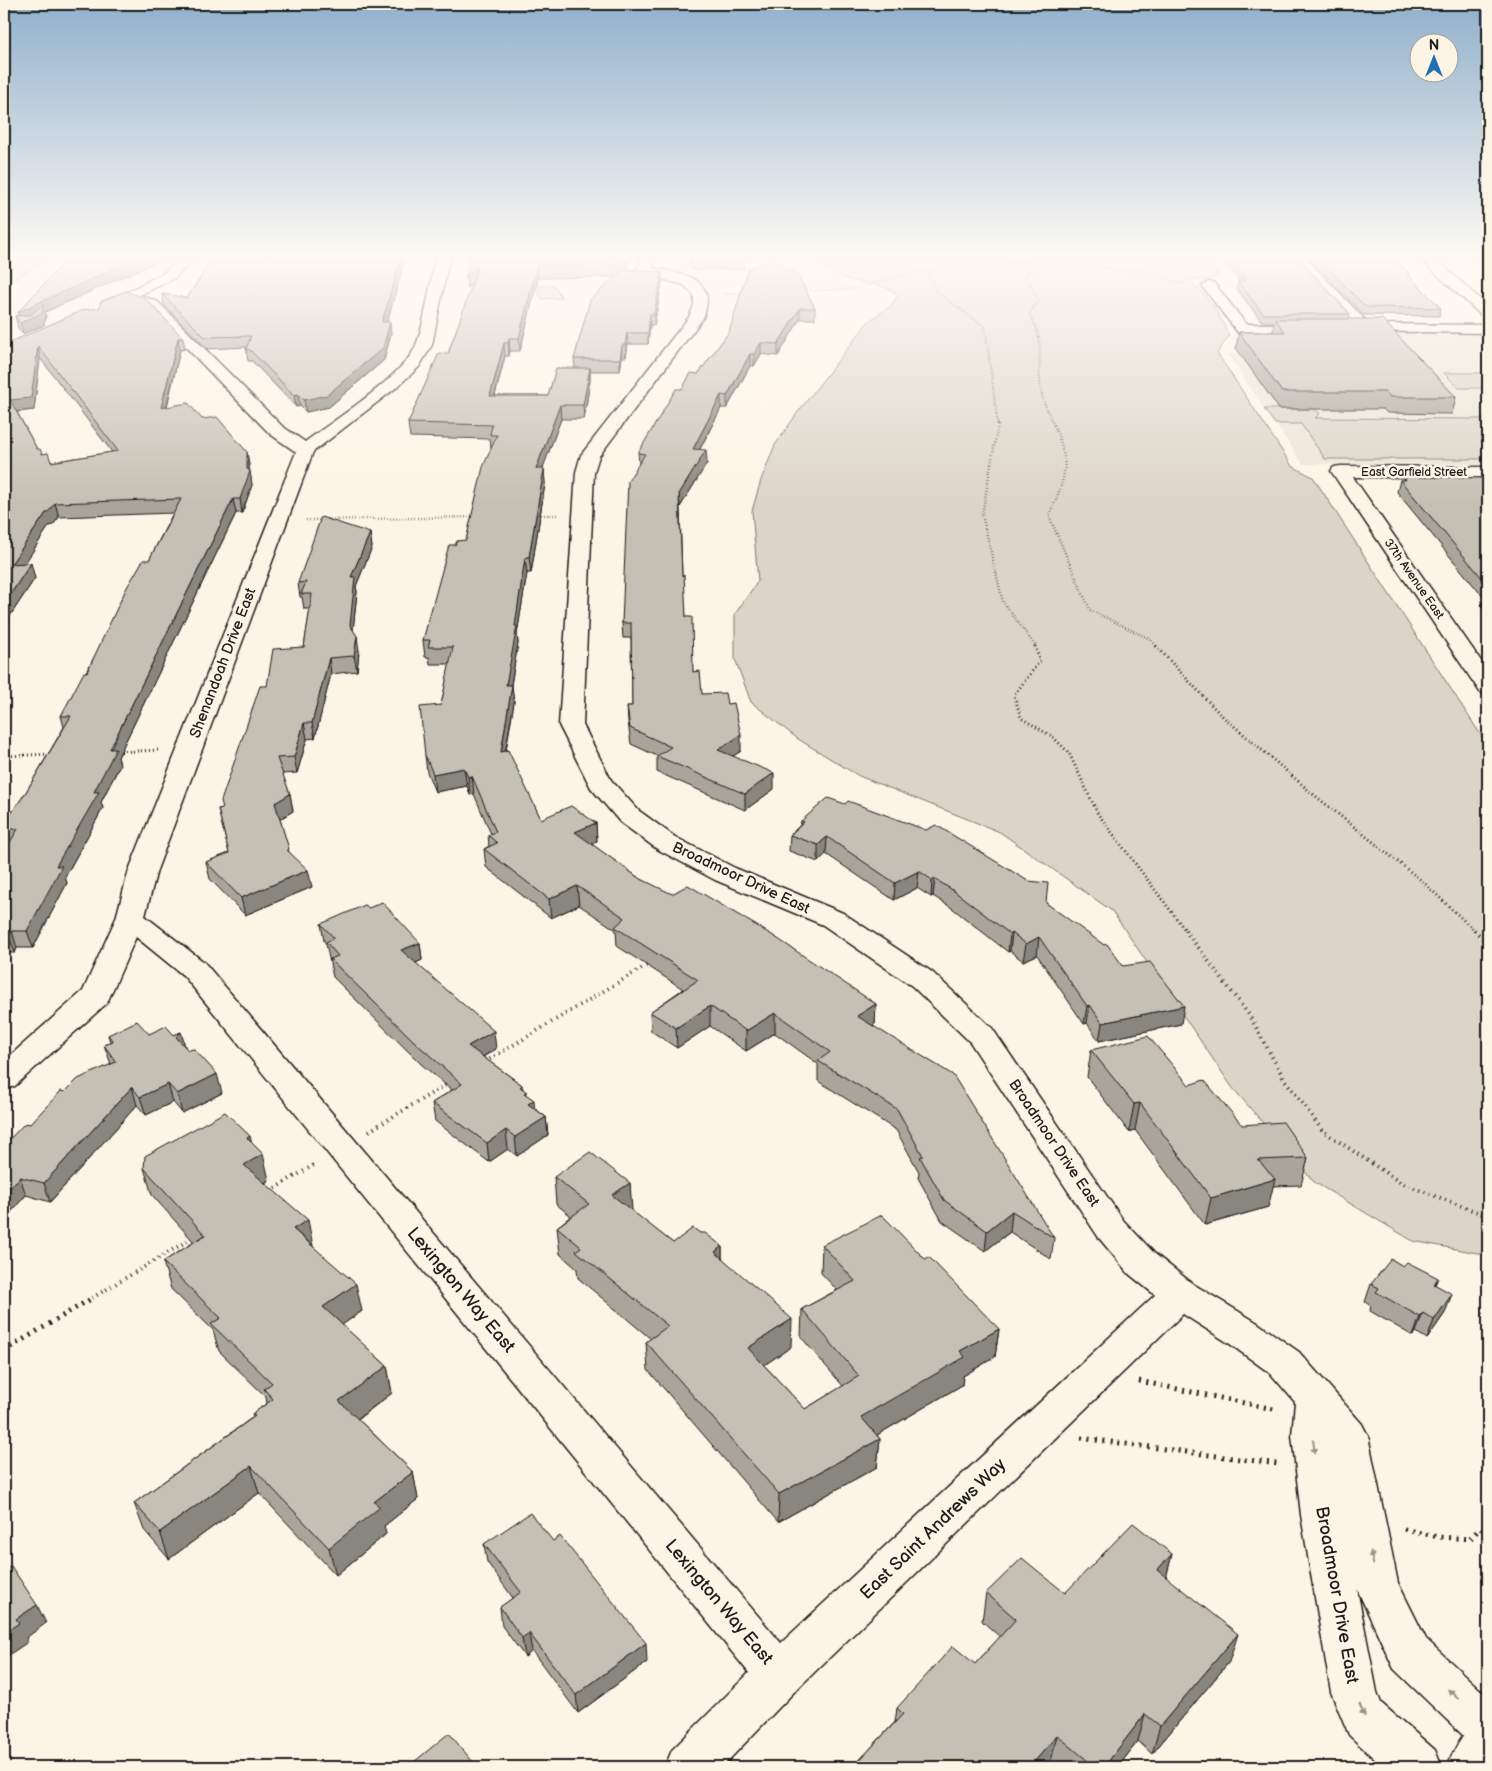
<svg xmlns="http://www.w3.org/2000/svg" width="1492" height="1771" font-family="'Balsamiq Sans',sans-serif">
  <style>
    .built { fill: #ebe5d6 }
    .green { fill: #dbd5c8; stroke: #7c7872 }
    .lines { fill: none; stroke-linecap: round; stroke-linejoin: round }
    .minor-casing { stroke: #1c1c1c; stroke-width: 3 }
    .major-casing { stroke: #1c1c1c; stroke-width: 3 }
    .path-far4 { stroke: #1c1c1c; stroke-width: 2; stroke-dasharray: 0.5 2; stroke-linecap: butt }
    .path-far3 { stroke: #1c1c1c; stroke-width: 2.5; stroke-dasharray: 0.5 2.5; stroke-linecap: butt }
    .path-far2 { stroke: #1c1c1c; stroke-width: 3; stroke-dasharray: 1 3; stroke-linecap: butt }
    .path-far1 { stroke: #1c1c1c; stroke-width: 4; stroke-dasharray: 1 4.5; stroke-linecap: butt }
    .path { stroke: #1c1c1c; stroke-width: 5; stroke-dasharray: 2 5.5; stroke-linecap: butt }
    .minor { fill: #fcf5e5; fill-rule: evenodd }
    .major { fill: #fcf5e5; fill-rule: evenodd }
    .wall { fill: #a9a59a; stroke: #1c1c1c; fill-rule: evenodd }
    .shaded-wall { fill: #89867d; stroke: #1c1c1c }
    .building { fill: #c4c0b3; stroke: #1c1c1c; fill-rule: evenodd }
    .oneway { fill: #97938b }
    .labels { text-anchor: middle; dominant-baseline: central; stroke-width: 5; stroke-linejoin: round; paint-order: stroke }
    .far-street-label { font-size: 12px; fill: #1c1c1c; stroke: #fcf5e5 }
    .street-label { font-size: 15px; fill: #1c1c1c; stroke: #fcf5e5 }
    .near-street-label { font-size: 18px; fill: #1c1c1c; stroke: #fcf5e5 }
  </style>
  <rect width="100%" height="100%" fill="#fcf5e5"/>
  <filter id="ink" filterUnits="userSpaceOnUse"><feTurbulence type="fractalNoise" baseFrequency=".02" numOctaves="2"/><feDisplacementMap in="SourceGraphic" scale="10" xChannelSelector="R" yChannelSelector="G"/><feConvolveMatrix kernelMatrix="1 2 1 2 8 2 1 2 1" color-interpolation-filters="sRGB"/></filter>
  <g filter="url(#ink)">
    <path class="built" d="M1234,332H1488V464H1303L1227,354L1249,353Z"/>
    <path class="green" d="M4,255H56L4,285Z
      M813,255H1196L1201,261L1210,264L1219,276L1209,279L1212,281L1189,279C1207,296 1220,313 1229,336L1217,353L1292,466L1313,477L1488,746V1255L1413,1241L1314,1182L1232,1087L1112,911L1000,832L859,776L798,739L751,702L735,659V614L758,581L752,511L761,480L775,445L798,412L869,321L891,306L898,295C885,283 871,285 854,281C836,277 826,267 813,255Z
      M554,285L562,298L542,299L535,286Z
      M1444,373H1488V388H1459Z
      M1264,409H1315L1320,414L1315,418L1488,419V459H1325L1301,424H1275Z"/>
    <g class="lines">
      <defs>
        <path id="minor" d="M184,255H199L175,278L140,295L158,302L282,426L305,442C333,421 405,375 416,345C426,320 430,281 436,255H450L432,345L419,367L397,387L313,452L157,870L145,916L204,962L781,1643L1155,1295L1129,1274L1099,1238L970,1042L912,986L823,925L715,880L657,849L620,822L591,788L559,725L576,472L581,455L689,317L694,305V295L684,285L638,273L636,270L640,265L642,255H656L652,268C683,274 719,277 703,318L599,456L594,472L583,725L611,780L638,810L675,837L735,868L843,913L932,972L992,1028L1123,1220L1155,1254L1193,1284L1256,1322L1299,1352L1362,1424L1368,1436L1398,1583L1426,1639L1488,1697V1751L1472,1744L1394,1669L1357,1589L1377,1692L1381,1703L1435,1750L1442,1767H1383L1349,1735L1331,1692L1301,1515L1292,1435L1295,1402L1271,1374L1230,1344L1183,1314L795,1691L722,1767H665L672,1750L749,1673L184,976L136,937L107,1003L15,1086L4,1089V1061L83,991L116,918L129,870L296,452L270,434L148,308L129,301L119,304L112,300L165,272Z
          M1289,255H1303L1369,324L1488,325V333L1349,331L1347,328L1353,324Z
          M1416,255H1431L1488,306V318L1483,317Z
          M1209,282L1214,283L1246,324H1311L1318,328L1311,332H1253L1262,340L1254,345L1246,343L1202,286Z
          M1340,466L1488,467V477H1353L1488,671V694L1480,692L1331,471L1334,467Z"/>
        <path id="major" d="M1488,1717V1767H1447C1456,1745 1465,1725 1488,1717Z"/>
      </defs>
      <use href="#minor" class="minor-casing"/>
      <use href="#major" class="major-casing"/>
      <path class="path-far4" d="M942,255L948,262
        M1052,267L1030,271L1025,275L1039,300L1029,314C1045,339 1038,355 1040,382C1041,398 1048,412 1054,426
        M1108,268L1151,273L1173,282L1185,284
        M804,291L855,289L935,267
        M724,294L743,293
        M998,426L985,327L937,292L928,273L948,262L974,260L1108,268L1105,255"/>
      <path class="path-far3" d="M998,425L982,515L1003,602L1036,647
        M1054,425C1071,466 1066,476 1049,516L1090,610L1150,639L1157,647
        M535,515H557
        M306,520L474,517"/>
      <path class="path-far2" d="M1035,646L1040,661L1014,695L1021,718L1053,737L1069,753L1098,814L1186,931
        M1156,646L1220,714L1313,794L1422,881L1475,931
        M117,752L158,750
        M4,756L51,754"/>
      <path class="path-far1" d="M1185,930L1249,1015L1285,1080L1323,1131L1401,1183L1488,1216
        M1474,930L1488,943
        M485,1062L649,964
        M369,1131L449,1083
        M270,1191L314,1165
        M92,1298L194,1237"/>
      <path class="path" d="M4,1351L94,1297
        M1139,1381L1278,1410
        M1081,1438L1278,1464
        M1404,1529L1438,1537L1470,1539L1480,1528L1488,1534"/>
      <use href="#minor" class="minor"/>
      <use href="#major" class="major"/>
    </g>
    <path class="wall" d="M215,255H406L387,322L391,333L384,360L329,407L306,412L300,406L296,407L252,361H248L246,349L247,347L207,349L164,305L162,294L187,298Z
      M471,255L628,261V270L662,272V283L654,325H650L648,344H628L626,357H622L620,371H590V381L584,419H561L542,469H544L545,484L531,573H527L517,634L518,643L511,685L514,702L506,751L541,819L596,823L597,841L591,844L639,878L876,1004L875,1024L873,1025L1054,1238L1051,1259L1010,1232L985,1251L942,1221L918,1178L919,1172L896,1130L818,1081V1064L775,1033L746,1051L710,1026L677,1048L651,1031L650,1012L683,989L617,946L616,930L579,905L551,918L486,867L484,849L489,846L488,835L491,834L474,794L470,795L467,786L435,792L427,772L425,755L441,705L450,664H430L429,657H425L423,640L455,545L466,540L491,448L490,439L410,437L408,423L448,354L473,284L467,288L466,276ZM615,277L574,359L575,368L548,396H495L505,356H509L510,351H520L538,278Z
      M605,255H632L631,261Z
      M689,255H743L744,259V269L692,270Z
      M1220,255H1295L1350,314L1349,319L1456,397L1452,414L1387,413L1383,409H1279L1236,348L1239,332H1273L1274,322H1262L1237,289L1238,281H1239Z
      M1306,255H1389L1410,274L1409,276L1441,308L1439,316L1364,315Z
      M1469,255H1488V272Z
      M158,261L45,312L46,315L44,325L23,334L18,328L15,316H19L18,312Z
      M787,270L815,308V319H800L778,356L761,354L754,366H750L727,408H721L700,449L707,463L680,507L682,576L686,617L693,672L702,694L727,704L741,751L733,756L774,789L745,810L657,772V756L631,744L628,722L627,706H632L631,638H623L622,623L639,464L638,453L682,389L698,374Z
      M183,338L185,349L180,350L167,407L202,419L247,452L252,485L242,513H236L118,757L120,765L101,802L103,808L65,877L67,883L33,948H17L15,953H4V852L7,845H6L4,840V824L26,792L64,727L61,716L149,560L173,513L59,517L53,525L49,526L24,564L35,578L4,625V345ZM40,358L112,452L51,462L37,449L17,412L34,410Z
      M1404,477L1488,478V614L1482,606L1484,598L1397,492L1400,480H1404Z
      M370,533L372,547L356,586L357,592L353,630L359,651L357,671L331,674L315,738L307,739L297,773L282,774L290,794L293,811L280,819L289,852L312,887L245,915L210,879L206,862L229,853L218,809L223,808L267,686L304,647L310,609H304L302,597H300L298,583Z
      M801,821L1046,903L1123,966L1181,1024L1099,1041L1087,1023L1084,1024L1037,955L1023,961L1010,951L1008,952L952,908L933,896L931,897L917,888L894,900L826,854L818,862L789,851L790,835L800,825Z
      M321,924L420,943L422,960L416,963L496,1049L483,1057L522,1085L523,1089L534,1108L546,1117L548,1135L517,1156L508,1149L489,1162L435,1121L432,1103L452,1090L421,1064L333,977L326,944L324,941Z
      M181,1032L185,1047L222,1093L182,1113L173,1102L146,1115L137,1105L50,1202L26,1195L4,1220V1145L30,1124L65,1092L111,1064L104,1045L110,1042L108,1035L149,1034L174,1035Z
      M1091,1050L1189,1085L1242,1125L1308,1158L1301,1185L1273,1186L1268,1207L1205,1225L1135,1130L1129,1132L1087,1077Z
      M252,1143L269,1180L265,1183L362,1311L342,1325L387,1366L392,1393L358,1419L413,1472L418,1499L384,1526L386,1534L336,1575L259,1493L169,1559L144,1530L134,1503L253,1417L252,1414L267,1403L266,1397L219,1351L213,1330L171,1289L163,1262L194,1242L152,1195L144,1168Z
      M554,1177L630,1183L631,1211L673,1243L700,1233L722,1246V1258L791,1347L764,1365L805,1409L843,1386L801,1337L802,1309L837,1290L821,1273L822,1245L925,1259L999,1329L995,1357L963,1376L962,1385L877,1435L880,1439L877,1467L778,1522L648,1370L646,1342L651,1339L578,1278L577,1269L560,1254L557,1227L571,1216L556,1204Z
      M1403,1266L1438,1278L1435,1285L1445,1313L1427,1339L1416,1332L1413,1336L1370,1311L1371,1306L1365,1302L1371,1284Z
      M484,1544L647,1662L578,1713L532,1651L525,1657L502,1626L500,1607L513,1598L487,1562Z
      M1172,1554L1166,1578L1229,1662L1152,1754L1138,1741L1118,1767H1057L1051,1762L1047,1767H853L895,1722L897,1708L975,1664L1000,1637L982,1621L986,1593H1065Z"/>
    <path class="shaded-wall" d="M145,255H162L158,261L45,312L46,315L44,325L23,334L18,312Z
      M402,255H406L384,333L382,322Z
      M478,266L479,278L467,288L466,276Z
      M537,266L538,278L520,351L519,338Z
      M662,272V283L654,325V314Z
      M800,308V319L778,356V344Z
      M650,314V325L648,344V333Z
      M390,322L391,333L384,360L329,407L306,412L304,400Z
      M627,333L628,344L626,357L625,345Z
      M178,338L180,350L163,420L161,408Z
      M509,338L510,351L509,356L508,343Z
      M504,343L505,356L491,410L490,396Z
      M761,343V354L754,366V354Z
      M622,345V357L620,371V359Z
      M38,346L40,358L34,410L14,412L10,400Z
      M750,354V366L727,408V396Z
      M590,368V381L584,419L583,405Z
      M298,394L300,406L296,407L294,395Z
      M721,395V408L693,462V449Z
      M560,405L561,419L537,484L536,469Z
      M706,450L707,463L680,507L679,494Z
      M247,452L249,465V472L250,471L252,485L242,513L240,499L247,469Z
      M544,469L545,484L531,573L529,557Z
      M233,499L236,513L118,757L120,765L101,802L103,808L65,877L67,883L33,948L27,931L56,866L94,792L110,749Z
      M55,503L59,517L53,525L49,526L15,579L11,564L46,513Z
      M370,533L372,547L356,586L357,592L352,640L350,625L351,577Z
      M525,558L527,573L517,634L518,643L508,702L506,685Z
      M31,563L35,578L4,625V604Z
      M357,636L359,651L357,671L354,656Z
      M329,658L331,674L315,738L312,723Z
      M512,685L514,702L502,770L501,752Z
      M304,723L307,739L297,773L294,757Z
      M741,735V751L718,766V750Z
      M464,768L467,786L435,792L433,774Z
      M774,773V789L745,810V794Z
      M472,776L474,794L470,795L468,777Z
      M290,794L293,811L278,820L275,803Z
      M596,823L597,841L576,851L575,832Z
      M827,837L826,854L818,862V845Z
      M308,870L312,887L245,915L241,898Z
      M919,871L917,888L894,900L895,883Z
      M935,879L933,896L931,897L932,880Z
      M577,886L579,905L551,918L549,899Z
      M12,931L17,948L15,953L9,936Z
      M1012,933L1010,951L1008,952L1010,934Z
      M1039,937L1037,955L1023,961L1026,944Z
      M420,943L422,960L404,968L401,950Z
      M876,1004L875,1024L856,1036L857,1016Z
      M1090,1005L1087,1023L1084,1024L1087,1006Z
      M710,1006V1026L677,1048L676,1028Z
      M1184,1006L1181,1024L1099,1041L1102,1023Z
      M775,1013V1033L746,1051V1031Z
      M494,1031L496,1049L470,1064L468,1046Z
      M181,1032L186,1050L176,1037Z
      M217,1074L222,1093L182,1113L177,1094Z
      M168,1084L173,1102L146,1115L140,1097Z
      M132,1087L137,1105L50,1202L44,1183Z
      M534,1100L535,1118L528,1104Z
      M1140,1103L1135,1130L1129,1132L1134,1104Z
      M546,1117L548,1135L517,1156L515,1137Z
      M506,1130L508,1149L489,1162L487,1143Z
      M250,1136L255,1158L263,1154L269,1180L250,1191L244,1165L247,1138Z
      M20,1177L26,1195L4,1220V1194Z
      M1275,1179L1268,1207L1205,1225L1211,1198Z
      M630,1183L632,1210L614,1223L612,1195Z
      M1012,1211L1010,1232L985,1251L987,1231Z
      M308,1220L313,1246L293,1229Z
      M722,1246V1274L715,1252Z
      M356,1284L362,1311L329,1334L323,1307Z
      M1452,1294L1445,1313L1427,1339L1434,1320Z
      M1423,1313L1416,1332L1413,1336L1420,1317Z
      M792,1319L791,1347L748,1376V1348Z
      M999,1329L995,1357L963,1376L962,1385L860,1445L861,1417L960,1351Z
      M387,1366L392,1393L345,1428L339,1401Z
      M880,1439L877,1467L778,1522L779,1494Z
      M251,1466L259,1493L169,1559L160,1532Z
      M413,1472L418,1499L384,1526L386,1534L336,1575L329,1548L374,1502Z
      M1172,1554L1165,1582L1157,1570Z
      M37,1605L46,1623L26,1638L28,1642L4,1658V1633L16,1619Z
      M529,1633L532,1651L525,1657L522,1638Z
      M1238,1634L1229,1662L1152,1754L1160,1726Z
      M646,1643L647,1662L578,1713L576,1695Z
      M1145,1714L1138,1741L1118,1767H1104Z
      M1057,1735L1051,1762L1047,1767H1030Z"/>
    <path class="building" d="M71,255H145L18,312Z
      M215,255H402L382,322H390L383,348L327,395L304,400L298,394L294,395L250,350L246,349L251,336L205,337L162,294L187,298Z
      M471,255H602L628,261L627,265L537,266L519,338H509L508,343H504L490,396H548L556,368H590L583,405H560L536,469H544L529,557L525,558L515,626H517L506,685H512L501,752L508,750L541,819L571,806L596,823L575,832L639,878L672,894L688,885L772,935L876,1004L857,1016L953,1075L1054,1238L1012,1211L987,1231L944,1200L920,1157L923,1156L897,1109L818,1061L830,1052L775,1013L746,1031L710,1006L676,1028L650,1012L698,980L615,927L625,918L577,886L549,899L484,849L497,843L488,835L496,832L472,776L468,777L464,768L433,774L425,755L420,707L441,705L453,647H428L430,640H423L449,545H455L457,541L466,540L483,467L497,435H490L492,425L408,423L439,353L448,354L475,276L478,266L466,276Z
      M691,255H743L744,259L692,260Z
      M1227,255H1295L1350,314H1263L1238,281H1246Z
      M1314,255H1389L1410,274H1407L1441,308L1366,307Z
      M1481,255H1488V261Z
      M768,261L784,264L787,270H795L815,308H800L778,344L761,343L754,354H750L727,396L721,395L693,449L706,450L679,494L682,576L684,575L686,617H692L693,672L700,671L702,694L725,693L727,704L734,703L741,735L718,750L774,773L745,794L657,756L671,747L630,728L627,706H632L631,623H622L628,481L645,454L638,453L676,389H682L691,373L698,374L729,332L748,269Z
      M624,269L662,272L654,314H650L648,333H627L625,345H622L620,359H574L590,300Z
      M125,291L145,298L183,338H178L161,408L188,403L202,419L217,417L247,452V469L250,471L240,499H233L110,749H116L94,792H99L56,866H62L27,931H12L9,936H4V852L18,829H4V824L26,792L71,716H61L84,672H87L126,589L143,560H149L181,499L55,503L49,511L46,513L11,564L31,563L4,604V345L83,310L100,308V302ZM38,346L118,451L51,462L48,453L42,454L40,449H37L10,400L31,398Z
      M43,304L42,313L20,323L15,316L31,315Z
      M1275,319H1382L1456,397H1390L1386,392H1282L1239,332H1285Z
      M1404,477L1487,478H1488V585L1400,480H1406Z
      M321,517L370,533L351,577H355L350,625L357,636L354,656L329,658L312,723H304L294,757L277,758L290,794L275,803L289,849L287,850L308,870L241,898L206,862L229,853L218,809L223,808L221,801L260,686H267L273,649L304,647L312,594H301L306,582L298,583Z
      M828,798L845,804L848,801L926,830L936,825L1028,881L1048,883L1046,903L1104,945L1107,944L1123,966L1150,962L1184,1006L1102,1023L1090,1005L1087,1006L1039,937L1026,944L1012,933L1010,934L954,891L935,879L932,880L919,871L895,883L827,837L818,845L790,835L804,822L801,821Z
      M382,902L420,943L401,950L494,1031L468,1046L522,1085L520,1087L527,1092L524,1093L534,1100L528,1104L546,1117L515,1137L506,1130L487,1143L432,1103L462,1084L418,1045L330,959L338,956L326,942L334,938L321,924L365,905L369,908Z
      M137,1021L149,1034L166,1026L174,1035L181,1032L176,1037L188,1050L194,1049L217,1074L177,1094L168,1084L140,1097L132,1087L44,1183L20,1177L4,1194V1145L25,1123L30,1124L61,1091L65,1092L78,1079L116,1062L104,1045L113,1041L108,1035Z
      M1148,1036L1189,1085L1204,1080L1242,1125L1283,1122L1308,1158L1258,1160L1275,1179L1211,1198L1140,1103L1134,1104L1091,1050Z
      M225,1112L250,1136L247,1138L263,1154L244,1165L308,1220L293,1229L356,1284L323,1307L387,1366L339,1401L413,1472L374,1502L380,1507L329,1548L251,1466L160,1532L134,1503L255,1416L252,1414L273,1399L264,1389L272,1383L211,1324L221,1318L163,1262L205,1235L144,1168L145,1156Z
      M590,1152L630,1183L612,1195L673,1243L693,1228L700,1233H705L722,1246L715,1252L792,1319L748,1348L805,1409L859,1376L802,1309L855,1281L822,1245L882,1215L925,1259L929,1257L999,1329L960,1351L965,1357L861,1417L880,1439L779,1494L646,1342L668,1326L576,1251L581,1247L557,1227L589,1204L554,1177Z
      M1391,1259L1403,1266L1407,1262L1438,1278L1434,1284L1452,1294L1434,1320L1423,1313L1420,1317L1376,1292L1379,1288L1371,1284Z
      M530,1513L553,1541L560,1536L646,1643L576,1695L529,1633L522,1638L500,1607L521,1592L484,1544Z
      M1133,1523L1172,1554L1157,1570L1238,1634L1160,1726L1145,1714L1104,1767H1095L1057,1735L1030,1767H853L903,1714L897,1708L953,1646L975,1664L1016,1619L986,1593L1022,1558L1065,1593Z
      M11,1566L37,1605L16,1619L19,1623L4,1633V1570Z
      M449,1733L477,1767H408Z
      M144,1762L150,1767H139Z"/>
    <defs><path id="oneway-solid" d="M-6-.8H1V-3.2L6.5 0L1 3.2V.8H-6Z" transform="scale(1.25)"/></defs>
    <g class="oneway">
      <use href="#oneway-solid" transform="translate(1314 1447) rotate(82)"/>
      <use href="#oneway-solid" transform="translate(1372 1558) rotate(-101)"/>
      <use href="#oneway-solid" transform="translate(1453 1694) rotate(-137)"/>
      <use href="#oneway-solid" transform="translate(1362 1710) rotate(67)"/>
    </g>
  </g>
  <linearGradient id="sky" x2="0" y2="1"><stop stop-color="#91b0cc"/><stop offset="0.51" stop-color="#fefaf3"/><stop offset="1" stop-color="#fefaf3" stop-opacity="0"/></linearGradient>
  <rect width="1492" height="503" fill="url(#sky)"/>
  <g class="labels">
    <g class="far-street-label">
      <text x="1414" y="472">East Garfield Street</text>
      <text transform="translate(1414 579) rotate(55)">37th Avenue East</text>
    </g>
    <g class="street-label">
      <text transform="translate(223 663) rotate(-69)">Shenandoah Drive East</text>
      <text transform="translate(741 878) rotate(25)">Broadmoor Drive East</text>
      <text transform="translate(1054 1143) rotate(56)">Broadmoor Drive East</text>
    </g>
    <g class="near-street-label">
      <text transform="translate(461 1290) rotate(50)">Lexington Way East</text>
      <text transform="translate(933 1529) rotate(-44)">East Saint Andrews Way</text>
      <text transform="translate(1337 1595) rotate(80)">Broadmoor Drive East</text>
      <text transform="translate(719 1602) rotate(50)">Lexington Way East</text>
    </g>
  </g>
  <rect width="1492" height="1771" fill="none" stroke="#fcf5e5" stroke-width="20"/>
  <rect x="10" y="10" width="1472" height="1751" fill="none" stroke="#1c1c1c" stroke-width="2" filter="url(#ink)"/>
  <g transform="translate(1434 58)"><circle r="24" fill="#fcf5e5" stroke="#a29e95"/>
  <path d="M0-4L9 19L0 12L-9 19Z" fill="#1f6fb2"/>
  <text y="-8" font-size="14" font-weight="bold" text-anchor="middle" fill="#1c1c1c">N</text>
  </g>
</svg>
